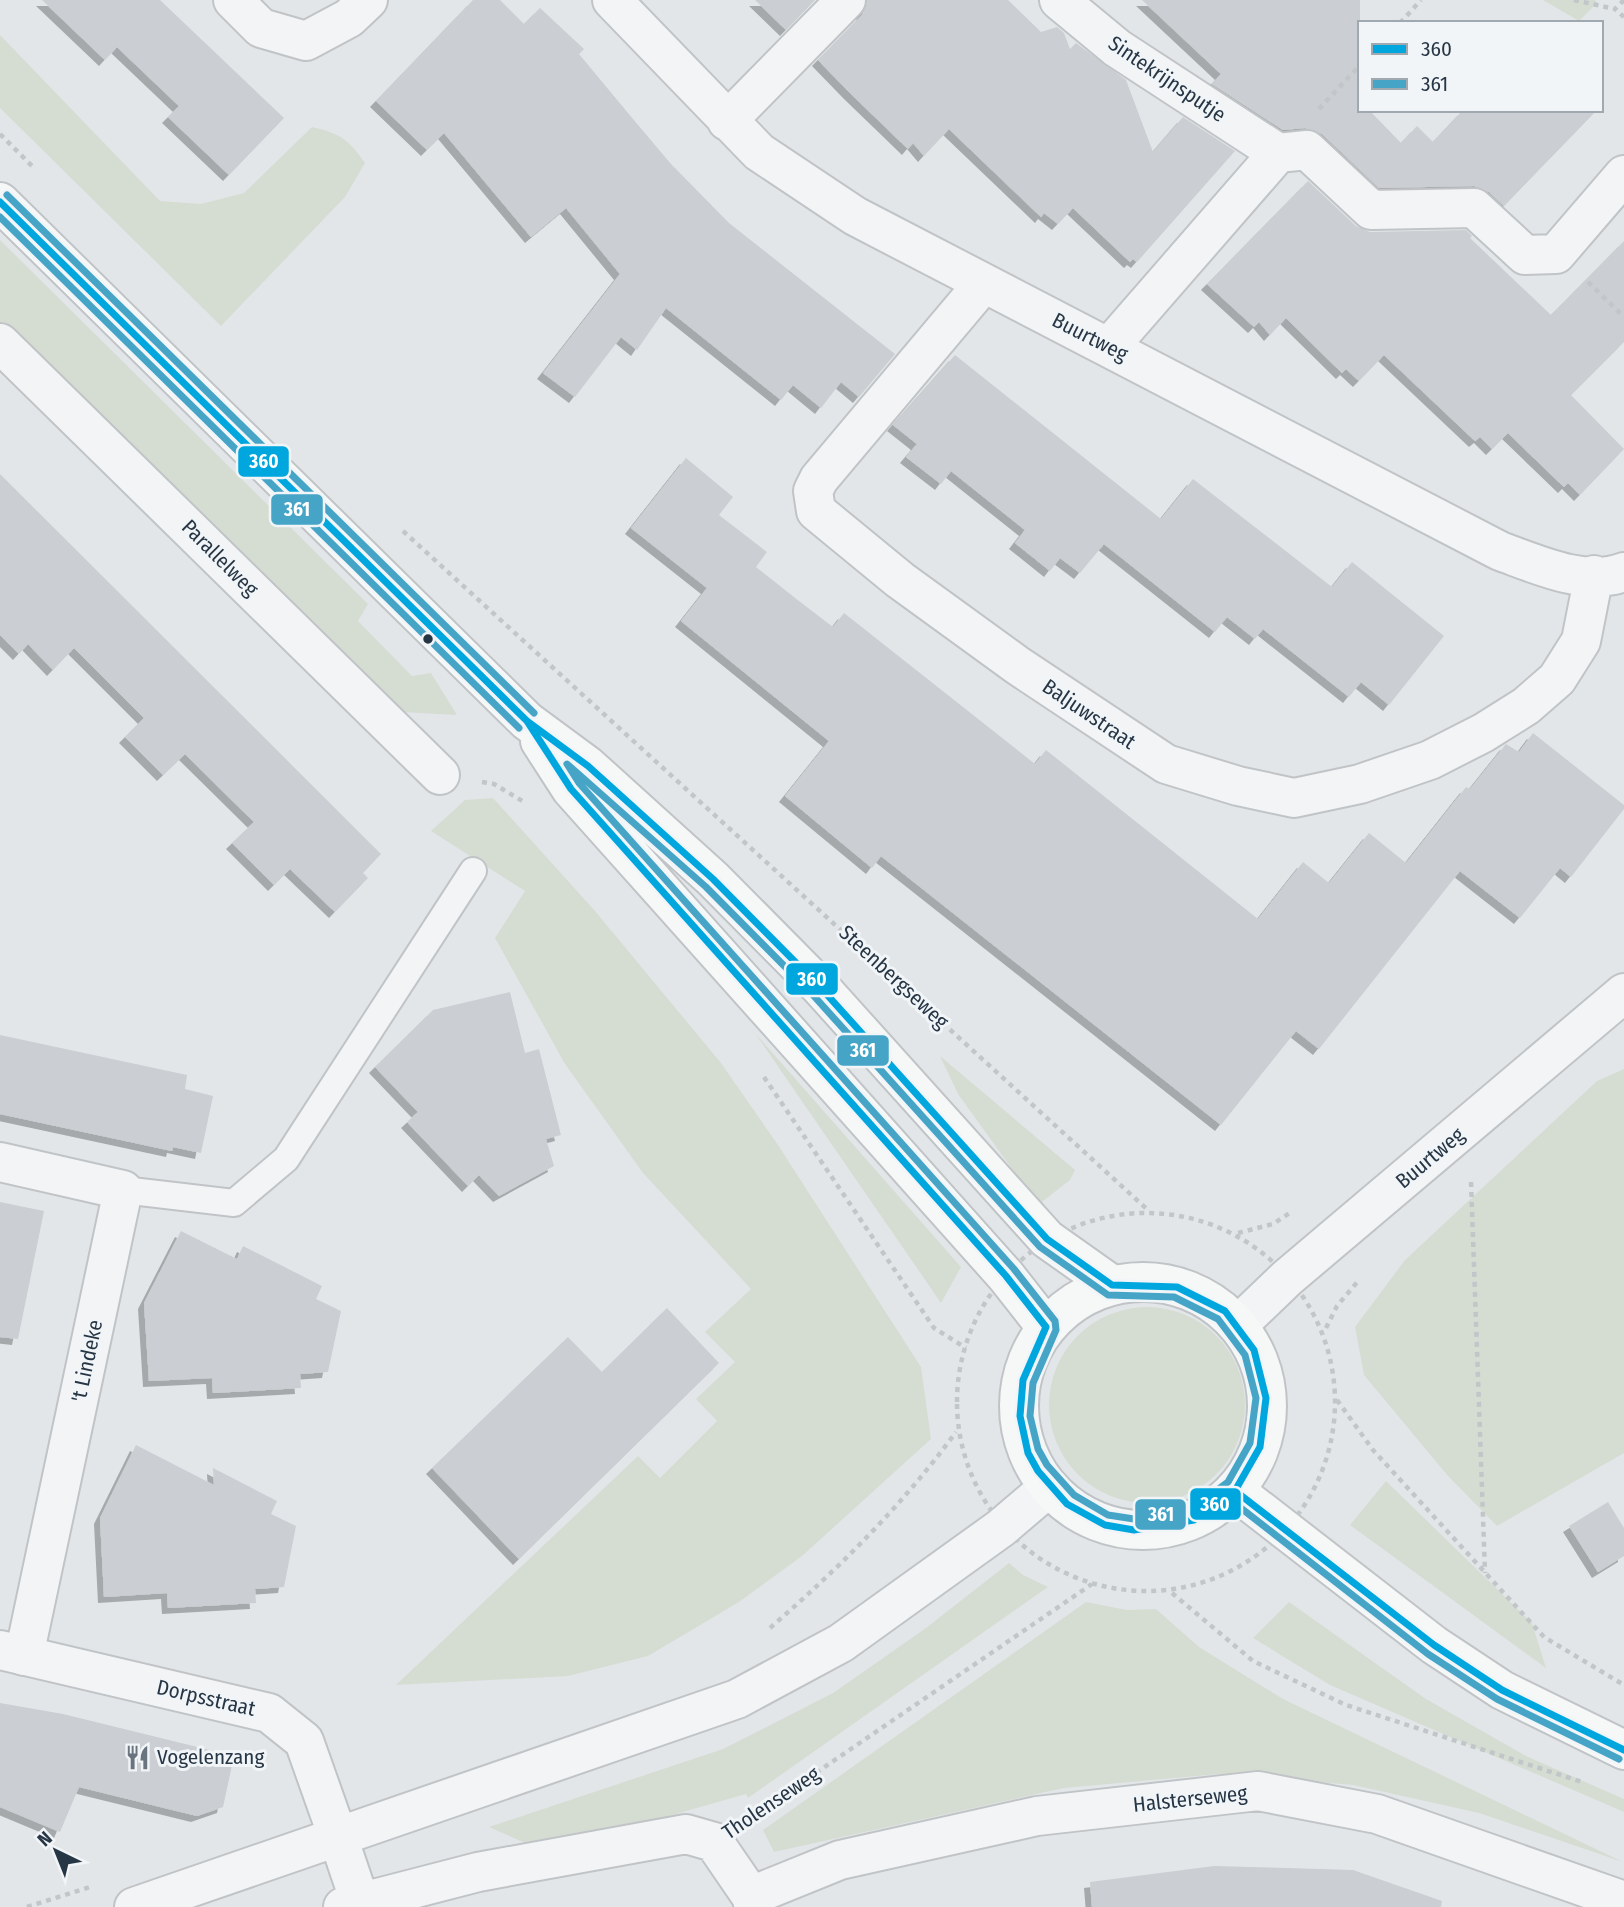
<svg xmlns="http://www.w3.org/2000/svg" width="1624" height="1907" font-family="'Fira Sans Condensed',sans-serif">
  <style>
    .green { fill: #d5ddd3 }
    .building { fill: #cbced2; filter: url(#shadow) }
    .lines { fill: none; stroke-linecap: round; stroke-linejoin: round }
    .service-casing { stroke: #c1c4c7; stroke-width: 30 }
    .minor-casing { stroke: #c1c4c7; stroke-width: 42 }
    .tertiary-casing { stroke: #c1c4c7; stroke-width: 42 }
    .secondary-casing { stroke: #c1c4c7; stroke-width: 42 }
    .path { stroke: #c1c6c9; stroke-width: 4.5; stroke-dasharray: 5 5; stroke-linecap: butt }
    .service { stroke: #f3f4f5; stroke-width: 26 }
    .minor { stroke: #f3f4f5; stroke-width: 38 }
    .tertiary { stroke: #f3f4f5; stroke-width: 38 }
    .secondary { stroke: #f6f7f7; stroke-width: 38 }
    .bus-1-casing { stroke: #f1f5f8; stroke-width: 12 }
    .bus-2-casing { stroke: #f1f5f8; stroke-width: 12 }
    .bus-1 { stroke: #00a6de; stroke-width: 7 }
    .bus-2 { stroke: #46a5c7; stroke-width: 7 }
    .bus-dot { fill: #273645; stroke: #f1f5f8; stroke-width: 2.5 }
    .labels { text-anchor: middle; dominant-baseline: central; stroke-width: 6; stroke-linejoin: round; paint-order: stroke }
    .street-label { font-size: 21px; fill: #273645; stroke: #f1f5f8 }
    .poi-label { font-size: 21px; fill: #273645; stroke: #f1f5f8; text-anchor: start }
    .line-badge { stroke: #f1f5f8; stroke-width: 2.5 }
    .badge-label { font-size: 19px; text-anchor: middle; font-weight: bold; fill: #fff }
  </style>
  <defs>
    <filter id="shadow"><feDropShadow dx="-6" dy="6" stdDeviation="0" flood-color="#0004"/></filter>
  </defs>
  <rect width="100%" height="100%" fill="#e3e6e9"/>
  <path class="green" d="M1543,0H1595L1597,3L1579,21Z
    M0,35L160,201L201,204L244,193L312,127C341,134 348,139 365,163L345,197L221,326L0,108Z
    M0,240L368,604L358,621L412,676L431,673L457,715L382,711L0,328Z
    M493,798L595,911L721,1063L778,1145L921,1367L931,1439L802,1556L739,1602L648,1656L568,1676L396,1685L638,1456L660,1478L717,1421L696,1399L735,1362L705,1332L751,1289L643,1173L565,1064L495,938L525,891L431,831L465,800Z
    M755,1033L961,1267L941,1303Z
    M940,1056L1075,1170L1070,1180L1038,1205L958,1094Z
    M1624,1069V1453L1497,1526L1448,1476L1364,1375L1355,1327L1405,1260L1597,1081Z
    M1049 1405a98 98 0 1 1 196 0a98 98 0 1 1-196 0Z
    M1386,1481L1532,1623L1546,1668L1350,1525Z
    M1009,1563L1023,1575L1048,1587L748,1798L746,1794L574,1843H525L489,1827L723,1749L833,1693L926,1628Z
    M1086,1602L1127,1610L1156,1609L1199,1647L1283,1699L1623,1862L1479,1813L1353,1785L1219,1774L1064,1788L774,1852L763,1830Z
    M1289,1602L1426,1699L1526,1756L1624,1799V1812L1330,1685L1253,1638Z"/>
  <path class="building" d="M42,0H160L284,118L229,175L168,117L179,106L117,47L105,60Z
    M473,0H500L524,24L540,8L584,49L579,54L633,119L671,164L729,223L895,354L859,397L841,382L821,408L793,385L781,400L666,308L637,350L621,337L575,397L543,373L620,274L566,208L531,237L444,133L427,150L376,101Z
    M755,0H815L786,30Z
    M867,0H1008L1041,32L1057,27L1064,33L1070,49L1076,43L1126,80L1153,152L1183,117L1235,151L1137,262L1133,259L1130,262L1073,208L1058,224L1044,213L1041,217L949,129L924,156L913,143L908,149L850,93L818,60L862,15Z
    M1142,0H1360V110H1369L1401,143L1417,126L1433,142L1463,110H1597L1504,206L1489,192L1474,186L1379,188L1322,134L1305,128L1283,130L1212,84L1221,74Z
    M1308,181L1356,226L1370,232L1466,230L1472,236L1470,238L1551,315L1624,241V342L1571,395L1624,449L1580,495L1568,483L1564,487L1508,433L1492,449L1480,437L1475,441L1384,355L1359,381L1346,369L1342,373L1286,318L1270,335L1259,322L1254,327L1207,284Z
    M955,355L1161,519L1193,479L1332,587L1352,562L1444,636L1389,705L1361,682L1349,697L1263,629L1255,639L1227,617L1215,632L1104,544L1080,573L1060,558L1050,571L1015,543L1025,530L951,471L941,484L906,457L917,444L893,425Z
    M686,458L733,497L719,515L767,552L756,567L799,601L833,627L844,613L1035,764L1046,750L1258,919L1303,862L1329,883L1369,833L1406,863L1466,787L1470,789L1506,744L1519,752L1533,733L1624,805V809L1571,877L1560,868L1520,918L1460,871L1319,1049L1296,1031L1221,1125L881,856L872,868L785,796L829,741L681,621L707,588L631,528Z
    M0,474L381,854L363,873L368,878L335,912L290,869L274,885L232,843L254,822L185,754L163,775L125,737L144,718L74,648L53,670L28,644L19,654L0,635Z
    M510,992L525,1053L539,1049L561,1135L546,1139L554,1166L499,1196L479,1175L468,1186L407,1122L418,1112L375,1067L433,1010Z
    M0,1035L187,1075L185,1089L213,1096L201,1153L173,1147L172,1151L0,1114Z
    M0,1202L44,1211L18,1339L0,1337Z
    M181,1231L237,1259L243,1246L322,1286L316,1299L341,1311L328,1372L300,1374L301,1388L213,1393L212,1378L149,1381L144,1303Z
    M667,1308L719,1363L519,1559L432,1468L568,1337L602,1372Z
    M136,1445L214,1485L213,1468L277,1501L271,1514L296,1526L284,1587L255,1589L256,1603L168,1608L167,1593L104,1597L100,1518Z
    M1608,1502L1624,1528V1556L1598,1572L1569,1526Z
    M0,1703L63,1714L234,1756L223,1807L197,1816L79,1787L60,1832L0,1807Z
    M1214,1866L1353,1870L1442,1901L1441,1907H1092L1090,1882Z"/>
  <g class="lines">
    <defs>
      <path id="service" d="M123,1190L234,1203L286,1159L473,871"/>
      <path id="minor" d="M233,0L261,28L306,41L349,18L368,0
        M612,0L759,152L855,216L1500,551C1536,564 1585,587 1624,572
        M1059,0L1117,48L1278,153L1307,150L1371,210L1474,208L1525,255L1556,254L1624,175
        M727,121L846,0
        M983,284L819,479L813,491L816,511L900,580L1017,665L1166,764L1238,786L1294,798L1360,784L1430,760L1483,733L1526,706L1557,679L1581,641L1594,575
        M0,343L440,775
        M1110,346L1278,153
        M0,1162L123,1190L24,1656
        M1238,1325L1287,1278L1624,993
        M338,1837L360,1902
        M751,1896L840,1860L1037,1816L1258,1791L1377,1814L1624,1901
        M343,1907L478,1872L686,1834L714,1842L751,1896L754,1907"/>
      <path id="tertiary" d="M0,1650L269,1713L304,1741L338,1837
        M134,1907L737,1699L841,1643L1001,1528L1048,1488"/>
      <path id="secondary" d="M0,202L527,721L588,766L713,879L821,988L1047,1239L1112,1285
        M540,741L571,789L1006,1276L1046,1327
        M1019 1406a124 124 0 1 1 248 0a124 124 0 1 1-248 0Z
        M1234,1490L1434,1645L1502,1690L1624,1750"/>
    </defs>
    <use href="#service" class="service-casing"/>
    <use href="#minor" class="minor-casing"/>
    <use href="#tertiary" class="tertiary-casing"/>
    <use href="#secondary" class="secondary-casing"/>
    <path class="path" d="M1574,0L1615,9
      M1624,0L1615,9L1624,17
      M1400,23L1421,0
      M1319,109L1360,65
      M0,134L32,166
      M1588,282L1624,317
      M403,531L1149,1211
      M482,782L494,784L524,802
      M764,1077L934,1328L966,1348
      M1471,1182L1485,1573
      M957 1402a189 189 0 1 1 378 0a189 189 0 1 1-378 0Z
      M1238,1233L1273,1224L1291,1212
      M1326,1328L1337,1306L1359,1280
      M1337,1400L1373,1450L1544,1637L1624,1685
      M1172,1593L1253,1661L1346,1705L1582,1782
      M770,1628C840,1567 901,1507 956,1432
      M750,1818L1092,1584
      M27,1907L93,1886"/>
    <use href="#service" class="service"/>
    <use href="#minor" class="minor"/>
    <use href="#tertiary" class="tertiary"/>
    <use href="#secondary" class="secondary"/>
    <defs>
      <path id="bus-1" d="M0,202L527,721
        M527,721L588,766L713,879L821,988L1047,1239L1112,1285L1177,1287L1225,1311L1254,1350L1266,1398L1260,1447L1236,1489L1194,1520L1134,1530L1105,1525L1067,1504L1038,1471L1028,1453L1020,1416L1023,1380L1046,1327L1006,1276L571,789Z
        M1234,1490L1434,1645L1502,1690L1624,1750"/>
      <path id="bus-2" d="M7,195L534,713
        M0,217L519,728
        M567,764L706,887L813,995L1040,1247L1108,1295L1174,1297L1218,1319L1245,1355L1256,1398L1250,1443L1228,1482L1190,1510L1134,1519L1108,1515L1074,1495L1047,1465L1038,1449L1030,1416L1033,1383L1056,1330L1055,1321L1014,1269L579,783Z
        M1228,1498L1428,1654L1497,1699L1619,1759"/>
    </defs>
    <use href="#bus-1" class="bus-1-casing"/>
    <use href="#bus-2" class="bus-2-casing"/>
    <use href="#bus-1" class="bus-1"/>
    <use href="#bus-2" class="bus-2"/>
  </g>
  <defs>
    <symbol id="restaurant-bare" viewBox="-9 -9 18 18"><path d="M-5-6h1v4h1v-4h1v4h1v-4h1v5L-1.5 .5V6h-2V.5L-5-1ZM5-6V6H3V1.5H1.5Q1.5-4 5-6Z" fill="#69747e" stroke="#f1f5f8" stroke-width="2.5" paint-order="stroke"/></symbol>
  </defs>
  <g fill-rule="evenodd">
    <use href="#restaurant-bare" x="120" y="1740" width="35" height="35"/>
  </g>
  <circle class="bus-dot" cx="428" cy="639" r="6"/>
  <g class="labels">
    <g class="street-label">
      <text transform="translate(1167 79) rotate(34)">Sintekrijnsputje</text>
      <text transform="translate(1090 337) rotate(27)">Buurtweg</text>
      <text transform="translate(220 558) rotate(45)">Parallelweg</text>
      <text transform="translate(1089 714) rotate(34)">Baljuwstraat</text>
      <text transform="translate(894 977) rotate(43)">Steenbergseweg</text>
      <text transform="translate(1430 1158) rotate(-40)">Buurtweg</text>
      <text transform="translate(87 1361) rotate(-78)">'t Lindeke</text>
      <text transform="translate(206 1698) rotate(13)">Dorpsstraat</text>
      <text transform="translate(1190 1799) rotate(-6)">Halsterseweg</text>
      <text transform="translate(771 1803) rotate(-34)">Tholenseweg</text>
    </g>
    <g class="poi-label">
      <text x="157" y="1757">Vogelenzang</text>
    </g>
  </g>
  <g class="line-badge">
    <rect x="237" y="445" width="53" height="33" rx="7" fill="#00a6de"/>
    <rect x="270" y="493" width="54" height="33" rx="7" fill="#46a5c7"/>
    <rect x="785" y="962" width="54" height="34" rx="7" fill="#00a6de"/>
    <rect x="836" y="1034" width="54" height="33" rx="7" fill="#46a5c7"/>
    <rect x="1189" y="1487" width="53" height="34" rx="7" fill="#00a6de"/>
    <rect x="1134" y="1498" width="53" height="33" rx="7" fill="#46a5c7"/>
  </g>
  <g class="badge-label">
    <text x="264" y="468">360</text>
    <text x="297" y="516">361</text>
    <text x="812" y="986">360</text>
    <text x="863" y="1057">361</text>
    <text x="1215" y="1511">360</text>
    <text x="1161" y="1521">361</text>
  </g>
  <rect x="1358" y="21" width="245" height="91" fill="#f1f5f8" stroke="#a0a9b0" stroke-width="2"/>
  <rect x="1372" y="44" width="35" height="10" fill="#00a6de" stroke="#a0a9b0" stroke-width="2"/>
  <text x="1421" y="56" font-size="21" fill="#273645">360</text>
  <rect x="1372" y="79" width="35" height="10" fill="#46a5c7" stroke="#a0a9b0" stroke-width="2"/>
  <text x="1421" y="91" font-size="21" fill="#273645">361</text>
  <g transform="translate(56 1851) rotate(317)" stroke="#f1f5f8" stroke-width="5" paint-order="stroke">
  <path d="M0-5L12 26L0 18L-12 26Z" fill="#273645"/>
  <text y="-10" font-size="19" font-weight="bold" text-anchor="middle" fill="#273645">N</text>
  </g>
</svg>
